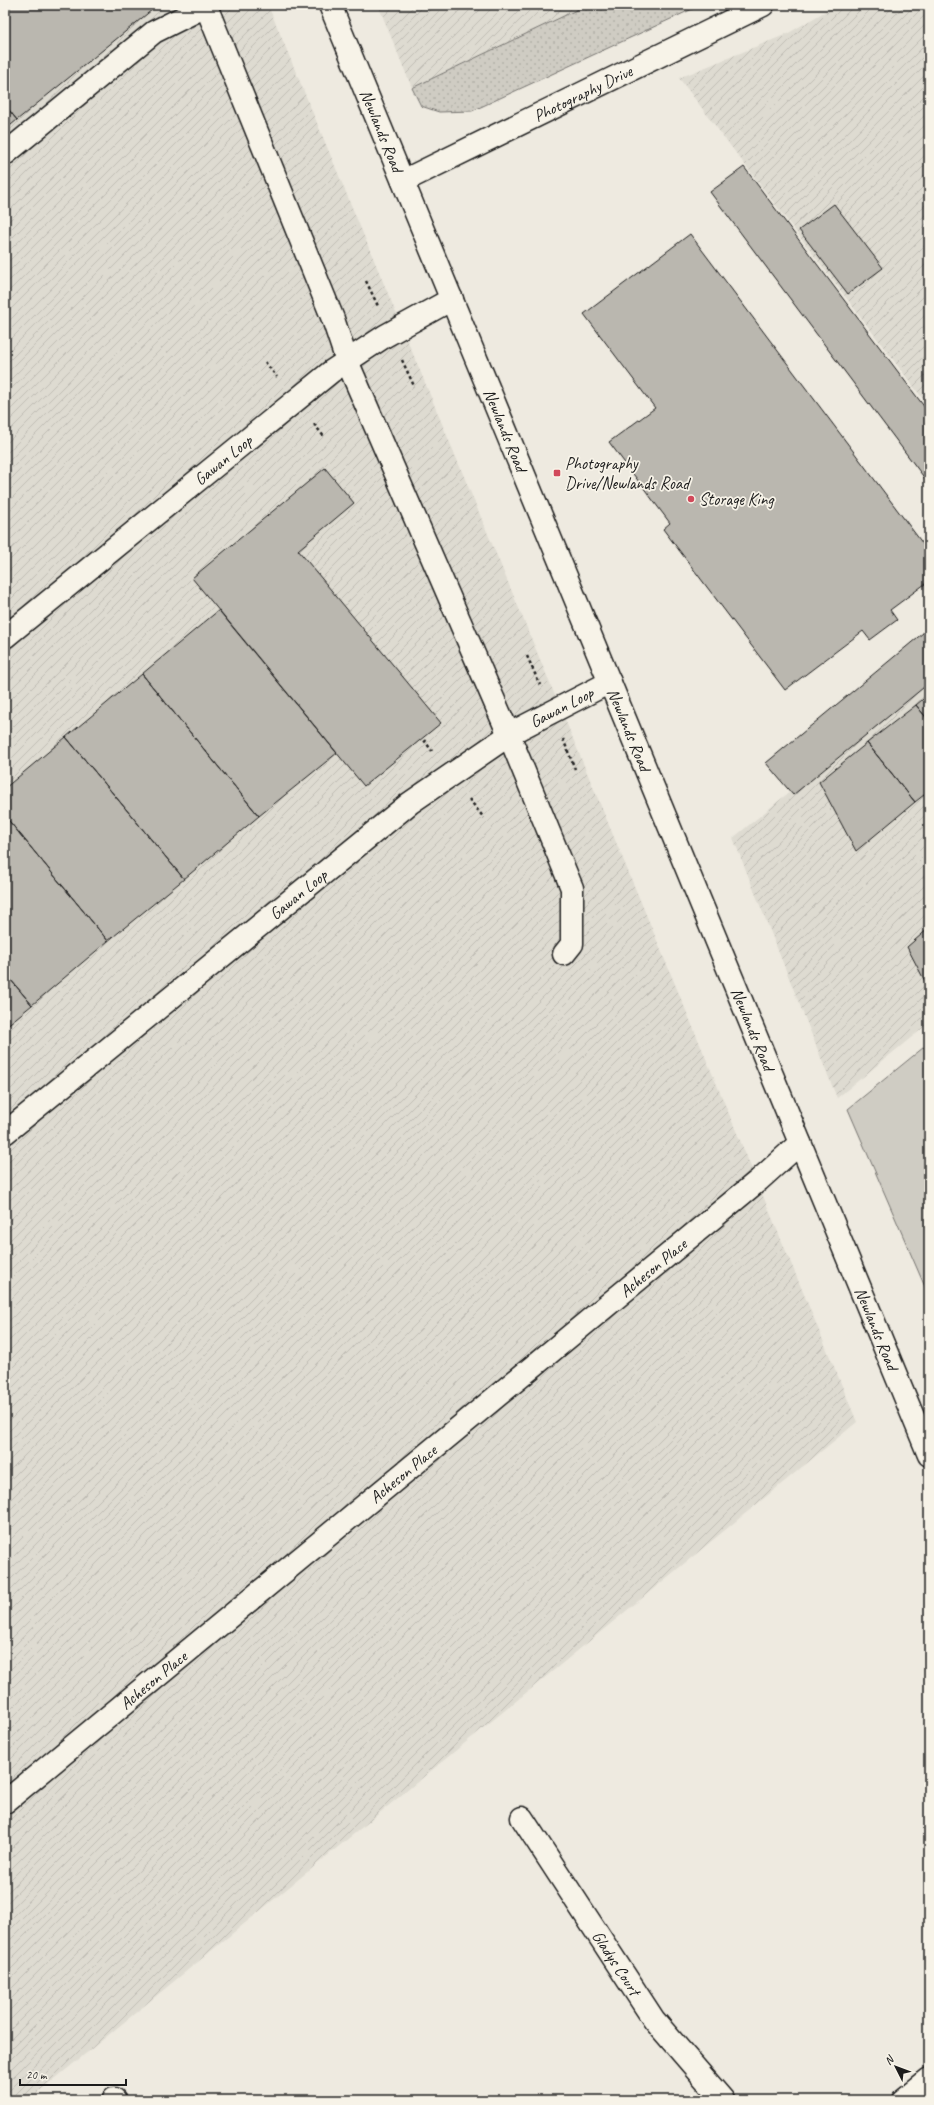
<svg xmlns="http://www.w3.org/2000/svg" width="934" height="2105" font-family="Caveat,sans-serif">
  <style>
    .industrial { fill: url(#industrial-furrows) }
    .grass { fill: url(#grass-dots); stroke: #767470 }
    .park { fill: #cfccc3; stroke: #767470 }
    .building { fill: #bab7af; stroke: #1c1c1c }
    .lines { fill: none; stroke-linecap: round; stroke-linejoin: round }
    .minor-casing { stroke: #1c1c1c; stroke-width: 25 }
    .path { stroke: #1c1c1c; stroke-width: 2.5; stroke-dasharray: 3 3; stroke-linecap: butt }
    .minor { stroke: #f7f3e8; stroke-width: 22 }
    .poi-dot { fill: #d1495b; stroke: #f7f3e8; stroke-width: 1.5 }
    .labels { text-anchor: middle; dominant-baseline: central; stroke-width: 3.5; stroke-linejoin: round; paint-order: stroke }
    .street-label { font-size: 17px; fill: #1c1c1c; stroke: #f7f3e8 }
    .poi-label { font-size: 17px; fill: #1c1c1c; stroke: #f7f3e8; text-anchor: start }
  </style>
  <defs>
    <pattern id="industrial-furrows" width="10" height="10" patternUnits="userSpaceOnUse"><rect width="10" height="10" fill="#dedbd1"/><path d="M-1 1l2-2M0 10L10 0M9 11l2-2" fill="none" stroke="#bebbb3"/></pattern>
    <pattern id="grass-dots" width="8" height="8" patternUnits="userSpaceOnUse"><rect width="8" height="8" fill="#cfccc3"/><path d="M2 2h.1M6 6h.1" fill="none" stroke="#b1afa7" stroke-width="1.8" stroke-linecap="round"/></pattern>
  </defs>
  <rect width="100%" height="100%" fill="#eeeae0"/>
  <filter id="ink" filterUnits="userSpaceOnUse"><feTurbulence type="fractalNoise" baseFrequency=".025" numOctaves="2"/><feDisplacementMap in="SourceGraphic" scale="8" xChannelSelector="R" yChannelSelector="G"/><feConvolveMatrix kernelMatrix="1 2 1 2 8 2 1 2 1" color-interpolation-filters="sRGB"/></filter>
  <g filter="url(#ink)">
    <path class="industrial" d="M5,5H268L857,1422L29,2100H5Z
      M378,5H587L412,88Z
      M836,5H929V407L679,78L787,34Z
      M929,679V1023L837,1098L733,838Z"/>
    <path class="grass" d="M587,5H701L472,111L439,112L421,106L412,88Z"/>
    <path class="park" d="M929,1043V1296L848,1109Z"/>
    <path class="building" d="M9,5H158L17,120L5,105V8Z
      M5,105L17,120L5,130Z
      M744,167L929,413V484L710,192Z
      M834,204L883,268L848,294L799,230Z
      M690,234L929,552V581L890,610L897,620L870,640L863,631L785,690L663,529L670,523L609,442L655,408L584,314Z
      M325,468L354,503L298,550L441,723L364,786L192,578Z
      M219,610L337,753L259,816L142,674Z
      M929,628V683L793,795L766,763Z
      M142,674L259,816L184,879L66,737Z
      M929,694V721L916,705Z
      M916,705L929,721V791L915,802L867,743Z
      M66,737L184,879L108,941L5,816V788Z
      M867,743L915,802L856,851L819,782Z
      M5,816L108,941L32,1005L5,973Z
      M929,928V989L907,947Z
      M5,973L32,1005L5,1027Z"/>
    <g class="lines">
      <defs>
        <g id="minor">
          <path id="s1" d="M330,5L929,1455"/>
          <path d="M206,6L333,319L347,361L509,735L572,888V944L564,954"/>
          <path d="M5,154L154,32L208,5"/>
          <path id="s2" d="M403,181L763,5"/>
          <path id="s3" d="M5,637L332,371L385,336L452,299"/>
          <path id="s4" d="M5,1133L410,803L515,731L610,682"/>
          <path id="s5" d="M5,1802L759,1180L800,1143"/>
          <path id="s6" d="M522,1818L654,2020L723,2100"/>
          <path d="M114,2099L115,2100"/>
          <path d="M903,2100L929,2079"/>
        </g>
      </defs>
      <use href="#minor" class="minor-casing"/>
      <path class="path" d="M366,281L378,306
        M402,360L414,386
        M265,362L277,377
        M314,424L325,438
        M527,656L540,685
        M563,739L575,769
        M424,740L432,751
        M469,799L484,818"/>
      <use href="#minor" class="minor"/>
    </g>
  </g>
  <g class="poi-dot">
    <rect x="553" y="469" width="8" height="8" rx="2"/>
    <circle cx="691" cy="499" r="4"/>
  </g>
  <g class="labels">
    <g class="street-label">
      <text stroke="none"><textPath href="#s2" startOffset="200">Photography Drive</textPath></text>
      <text stroke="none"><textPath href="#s1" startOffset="136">Newlands Road</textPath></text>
      <text stroke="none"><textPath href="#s1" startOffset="460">Newlands Road</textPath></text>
      <text stroke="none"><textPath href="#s3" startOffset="281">Gawan Loop</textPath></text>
      <text stroke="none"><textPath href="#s4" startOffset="702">Gawan Loop</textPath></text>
      <text stroke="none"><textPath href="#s1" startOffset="784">Newlands Road</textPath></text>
      <text stroke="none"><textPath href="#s4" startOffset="378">Gawan Loop</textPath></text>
      <text stroke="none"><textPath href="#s1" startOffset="1108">Newlands Road</textPath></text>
      <text stroke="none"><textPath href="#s5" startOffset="840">Acheson Place</textPath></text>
      <text stroke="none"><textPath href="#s1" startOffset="1432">Newlands Road</textPath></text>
      <text stroke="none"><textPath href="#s5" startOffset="516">Acheson Place</textPath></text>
      <text stroke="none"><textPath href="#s5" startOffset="192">Acheson Place</textPath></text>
      <text stroke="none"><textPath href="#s6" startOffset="173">Gladys Court</textPath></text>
    </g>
    <g class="poi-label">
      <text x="565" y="463">Photography<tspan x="565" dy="20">Drive/Newlands Road</tspan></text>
      <text x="699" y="499">Storage King</text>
    </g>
  </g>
  <rect width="934" height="2105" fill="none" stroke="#f7f3e8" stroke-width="20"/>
  <rect x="10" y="10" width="914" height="2085" fill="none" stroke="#1c1c1c" stroke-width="1.5" filter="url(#ink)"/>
  <g transform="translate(896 2067) rotate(312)" stroke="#f7f3e8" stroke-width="3" paint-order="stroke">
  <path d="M0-3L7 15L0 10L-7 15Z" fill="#1c1c1c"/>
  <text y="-6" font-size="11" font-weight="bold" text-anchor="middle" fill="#1c1c1c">N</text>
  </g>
  <path d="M20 2079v6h106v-6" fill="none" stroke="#1c1c1c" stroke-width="2"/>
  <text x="26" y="2079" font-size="12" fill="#1c1c1c" stroke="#f7f3e8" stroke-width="3" paint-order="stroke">20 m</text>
</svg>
